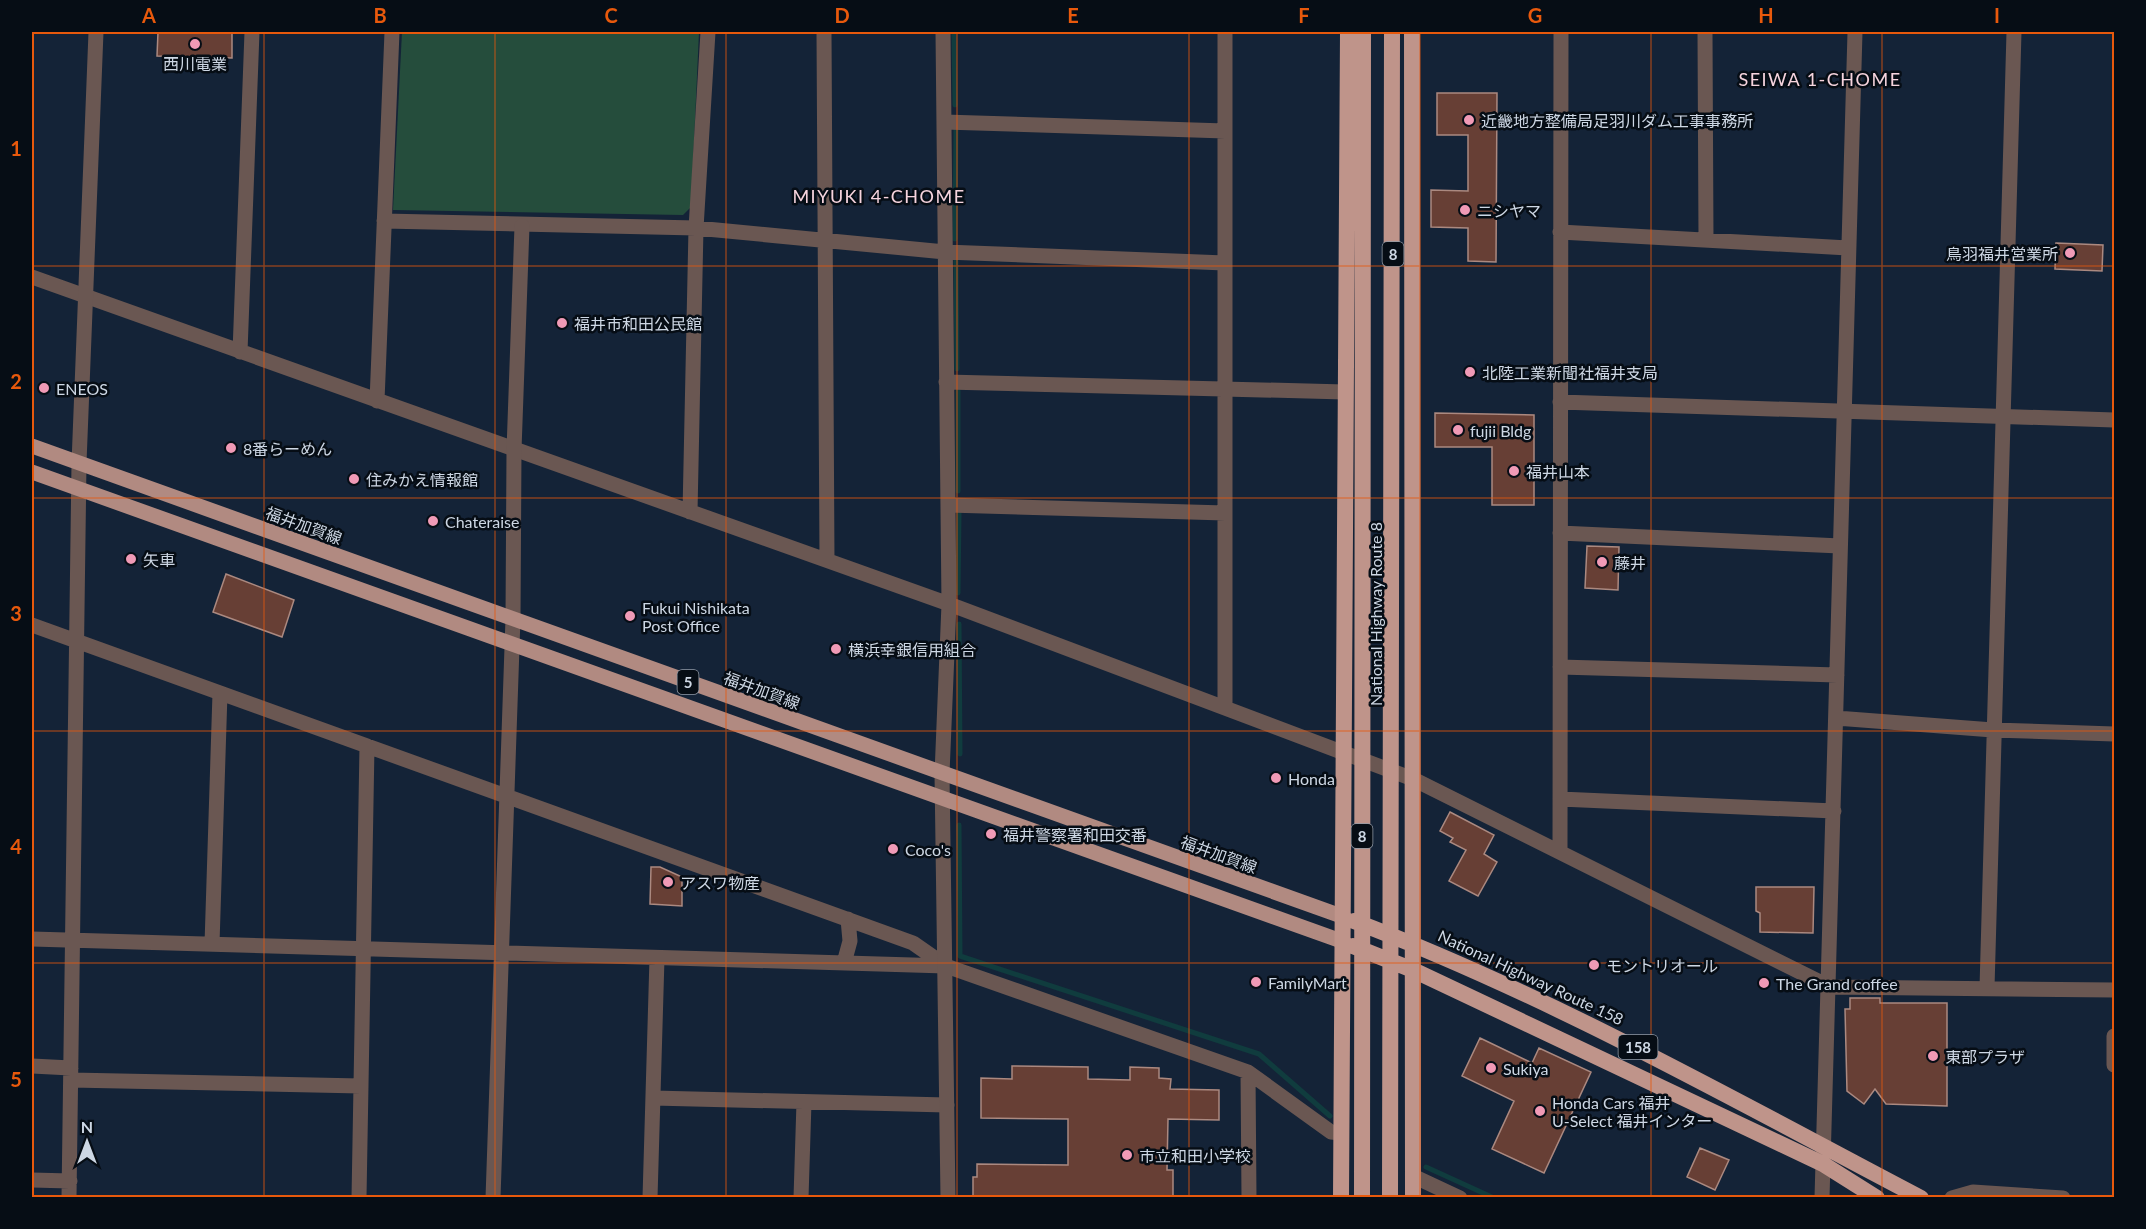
<svg xmlns="http://www.w3.org/2000/svg" width="2146" height="1229" font-family="Lato,'Noto Sans JP',sans-serif">
  <style>
    .green { fill: #254d3c }
    .lines { fill: none; stroke-linecap: round; stroke-linejoin: round }
    .stream { stroke: #103c3e; stroke-width: 5 }
    .building { fill: #673f35; stroke: #ab8980; stroke-width: 1.5 }
    .minor { stroke: #6a5752; stroke-width: 15 }
    .tertiary { stroke: #6a5752; stroke-width: 15 }
    .primary { stroke: #b18a81; stroke-width: 15 }
    .trunk { stroke: #bf948a; stroke-width: 16 }
    .grid { fill: none; stroke: #e8590c; stroke-width: 1.5; stroke-opacity: 0.55 }
    .poi-dot { fill: #f09ab6; stroke: #060d15; stroke-width: 2 }
    .labels { text-anchor: middle; dominant-baseline: central; stroke-width: 5; stroke-linejoin: round; paint-order: stroke }
    .shield { fill: #060d15; stroke: #919aa6; stroke-width: 1.5 }
    .shield-label { font-size: 15px; font-weight: bold; fill: #cdd7e4 }
    .poi-label { font-size: 16px; fill: #cdd7e4; stroke: #060d15; text-anchor: start }
    .street-label { font-size: 16px; fill: #cdd7e4; stroke: #060d15 }
    .neighbourhood-label { font-size: 18px; letter-spacing: 1.5px; fill: #f6d4de; stroke: #060d15 }
    .neatline { fill: none; stroke: #e8590c; stroke-width: 2 }
    .grid-label { font-size: 20px; text-anchor: middle; font-weight: bold; fill: #e8590c }
  </style>
  <rect width="100%" height="100%" fill="#142337"/>
  <path class="green" d="M402,32H699L691,207L683,215L393,210Z"/>
  <g class="lines">
    <path class="stream" d="M954,32L955,105
      M955,239L956,129
      M956,261L957,369
      M958,491V391
      M958,593L959,513
      M959,624L960,754
      M959,825L960,956L1259,1054L1330,1116
      M1426,1167L1494,1198"/>
  </g>
  <path class="building" d="M158,32H232V58L157,56Z
    M1437,93H1497L1496,262L1468,261V228L1431,227V190L1468,191V135H1437Z
    M2056,243L2103,245L2102,271L2055,269Z
    M1435,413L1534,415V505H1492V447H1435Z
    M1587,546L1619,547L1618,590L1585,588Z
    M226,574L294,600L282,637L213,612Z
    M1450,812L1494,835L1484,854L1497,862L1478,896L1449,881L1466,850L1450,842L1453,838L1440,831Z
    M651,867H660L682,877V906L650,904Z
    M1756,887H1814L1813,933L1760,932V913L1756,911Z
    M1850,998H1880V1003H1947V1106L1886,1104L1875,1089L1864,1104L1847,1091L1845,1009H1850Z
    M1480,1038L1532,1063L1539,1048L1591,1072L1544,1173L1492,1149L1514,1101L1462,1076Z
    M1012,1066L1088,1067V1079L1130,1080V1067L1159,1068V1078L1171,1079L1170,1089L1219,1090V1120L1168,1119L1167,1170H1173V1197H973V1177H977V1164L1068,1165V1119L981,1118V1078L1012,1079Z
    M1700,1148L1729,1160L1715,1190L1687,1177Z"/>
  <g class="lines">
    <path class="minor" d="M824,32L827,560
      M1225,32V706
      M1705,32L1706,240
      M944,122L1225,131
      M384,221L696,228L945,252L1225,263
      M1560,232L1848,248
      M32,277L949,604L1413,779L1830,987L2114,990
      M240,352L252,32
      M946,382L1345,392
      M377,401L392,32
      M1560,402L2114,420
      M948,505L1225,513
      M690,512L696,228L708,32
      M1560,533L1840,546
      M32,625L913,943L946,966L1248,1072L1331,1132L1341,1133
      M1560,667L1837,675
      M1836,718L1993,730L2114,734
      M942,774L949,604L943,32
      M1560,799L1834,811
      M1560,850L1561,32
      M32,939L946,966
      M212,944L220,693
      M844,963L850,941L848,919
      M1987,988L2014,32
      M2114,1036V1065
      M32,1066L71,1068
      M1248,1072L1249,1198
      M71,1080L361,1086
      M653,1098L947,1105
      M1413,1176L1460,1198
      M32,1180L70,1181
      M69,1198L79,463
      M359,1198L367,746
      M493,1198L513,618
      M650,1198L657,958
      M801,1198L804,1102
      M1822,1198L1855,32
      M1952,1198L1973,1192L2063,1198"/>
    <path class="tertiary" d="M79,463L96,32
      M513,618L514,450L522,226
      M942,774L948,1198"/>
    <path class="primary" d="M32,446L1344,917
      M32,472L1344,942"/>
    <path class="trunk" d="M1412,32L1413,1198
      M1354,921C1551,996 1734,1100 1921,1198
      M1353,946L1413,970L1823,1164L1877,1198
      M1341,1198L1348,32
      M1362,1198L1363,32
      M1390,1198L1392,32"/>
  </g>
  <path class="grid" d="M264,32V1198M495,32V1198M726,32V1198M957,32V1198M1189,32V1198M1420,32V1198M1651,32V1198M1882,32V1198M32,266H2114M32,498H2114M32,731H2114M32,963H2114"/>
  <g class="poi-dot">
    <circle cx="195" cy="44" r="6"/>
    <circle cx="1469" cy="120" r="6"/>
    <circle cx="1465" cy="210" r="6"/>
    <circle cx="2070" cy="253" r="6"/>
    <circle cx="562" cy="323" r="6"/>
    <circle cx="1470" cy="372" r="6"/>
    <circle cx="44" cy="388" r="6"/>
    <circle cx="1458" cy="430" r="6"/>
    <circle cx="231" cy="448" r="6"/>
    <circle cx="1514" cy="471" r="6"/>
    <circle cx="354" cy="479" r="6"/>
    <circle cx="433" cy="521" r="6"/>
    <circle cx="131" cy="559" r="6"/>
    <circle cx="1602" cy="562" r="6"/>
    <circle cx="630" cy="616" r="6"/>
    <circle cx="836" cy="649" r="6"/>
    <circle cx="1276" cy="778" r="6"/>
    <circle cx="991" cy="834" r="6"/>
    <circle cx="893" cy="849" r="6"/>
    <circle cx="668" cy="882" r="6"/>
    <circle cx="1594" cy="965" r="6"/>
    <circle cx="1256" cy="982" r="6"/>
    <circle cx="1764" cy="983" r="6"/>
    <circle cx="1933" cy="1056" r="6"/>
    <circle cx="1491" cy="1068" r="6"/>
    <circle cx="1540" cy="1111" r="6"/>
    <circle cx="1127" cy="1155" r="6"/>
  </g>
  <g class="labels">
    <g class="shield">
      <rect x="1382.5" y="242" width="21" height="24" rx="4.5"/>
      <rect x="677.5" y="670" width="21" height="24" rx="4.5"/>
      <rect x="1351.5" y="824" width="21" height="24" rx="4.5"/>
      <rect x="1618.5" y="1035" width="39" height="24" rx="4.5"/>
    </g>
    <g class="shield-label">
      <text x="1393" y="254">8</text>
      <text x="688" y="682">5</text>
      <text x="1362" y="836">8</text>
      <text x="1638" y="1047">158</text>
    </g>
    <g class="poi-label">
      <text x="195" y="63" text-anchor="middle">西川電業</text>
      <text x="1481" y="120">近畿地方整備局足羽川ダム工事事務所</text>
      <text x="1477" y="210">ニシヤマ</text>
      <text x="2058" y="253" text-anchor="end">鳥羽福井営業所</text>
      <text x="574" y="323">福井市和田公民館</text>
      <text x="1482" y="372">北陸工業新聞社福井支局</text>
      <text x="56" y="388">ENEOS</text>
      <text x="1470" y="430">fujii Bldg</text>
      <text x="243" y="448">8番らーめん</text>
      <text x="1526" y="471">福井山本</text>
      <text x="366" y="479">住みかえ情報館</text>
      <text x="445" y="521">Chateraise</text>
      <text x="143" y="559">矢車</text>
      <text x="1614" y="562">藤井</text>
      <text x="642" y="607">Fukui Nishikata<tspan x="642" dy="18">Post Office</tspan></text>
      <text x="848" y="649">横浜幸銀信用組合</text>
      <text x="1288" y="778">Honda</text>
      <text x="1003" y="834">福井警察署和田交番</text>
      <text x="905" y="849">Coco's</text>
      <text x="680" y="882">アスワ物産</text>
      <text x="1606" y="965">モントリオール</text>
      <text x="1268" y="982">FamilyMart</text>
      <text x="1776" y="983">The Grand coffee</text>
      <text x="1945" y="1056">東部プラザ</text>
      <text x="1503" y="1068">Sukiya</text>
      <text x="1552" y="1102">Honda Cars 福井<tspan x="1552" dy="18">U-Select 福井インター</tspan></text>
      <text x="1139" y="1155">市立和田小学校</text>
    </g>
    <g class="street-label">
      <text transform="translate(304 525) rotate(20)">福井加賀線</text>
      <text transform="translate(1375 614) rotate(-90)">National Highway Route 8</text>
      <text transform="translate(762 690) rotate(20)">福井加賀線</text>
      <text transform="translate(1219 854) rotate(20)">福井加賀線</text>
      <text transform="translate(1531 977) rotate(25)">National Highway Route 158</text>
    </g>
    <g class="neighbourhood-label">
      <text x="1820" y="79">SEIWA 1-CHOME</text>
      <text x="879" y="196">MIYUKI 4-CHOME</text>
    </g>
  </g>
  <rect width="2146" height="1229" fill="none" stroke="#060d15" stroke-width="66"/>
  <g transform="translate(87 1142)" stroke="#060d15" stroke-width="4.5" paint-order="stroke">
  <path d="M0-4.5L10 22L0 15L-10 22Z" fill="#cdd7e4"/>
  <text y="-9" font-size="16" font-weight="bold" text-anchor="middle" fill="#cdd7e4">N</text>
  </g>
  <rect x="33" y="33" width="2080" height="1163" class="neatline"/>
  <g class="grid-label">
    <text x="149" y="23">A</text>
    <text x="380" y="23">B</text>
    <text x="611" y="23">C</text>
    <text x="842" y="23">D</text>
    <text x="1073" y="23">E</text>
    <text x="1304" y="23">F</text>
    <text x="1535" y="23">G</text>
    <text x="1766" y="23">H</text>
    <text x="1997" y="23">I</text>
    <text x="16" y="156">1</text>
    <text x="16" y="389">2</text>
    <text x="16" y="621">3</text>
    <text x="16" y="854">4</text>
    <text x="16" y="1087">5</text>
  </g>
</svg>
